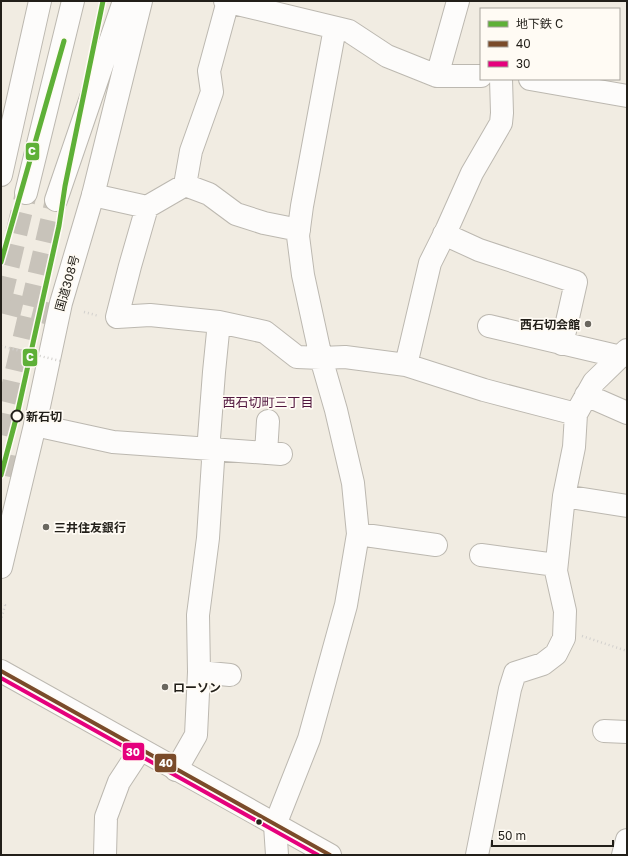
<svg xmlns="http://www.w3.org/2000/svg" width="628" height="856" font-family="'Golos Text','Noto Sans JP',sans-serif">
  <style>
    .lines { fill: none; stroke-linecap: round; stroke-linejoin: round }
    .minor-tunnel { stroke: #c8c3ba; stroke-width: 22; stroke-dasharray: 22 11; stroke-linecap: butt }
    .highway-tunnel { stroke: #c8c3ba; stroke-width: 22; stroke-dasharray: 22 11; stroke-linecap: butt }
    .minor-casing { stroke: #bcb8b0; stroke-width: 24 }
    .highway-casing { stroke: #bcb8b0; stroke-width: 24 }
    .path { stroke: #d2d0cd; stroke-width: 2.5; stroke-dasharray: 1 3; stroke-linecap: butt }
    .minor { stroke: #fdfcfb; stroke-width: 22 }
    .highway { stroke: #fdfcfb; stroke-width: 22 }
    .path-bridge { stroke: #d2d0cd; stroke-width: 2.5; stroke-dasharray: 1 3; stroke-linecap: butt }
    .bus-1-casing { stroke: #fffbf4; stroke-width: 7 }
    .bus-2-casing { stroke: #fffbf4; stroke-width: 7 }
    .bus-1 { stroke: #7a4b2a; stroke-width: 4 }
    .bus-2 { stroke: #e5007d; stroke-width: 4 }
    .metro-1-casing { stroke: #fffbf4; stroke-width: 8 }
    .metro-1 { stroke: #5eb037; stroke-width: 5 }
    .poi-dot { fill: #6a675f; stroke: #fffbf4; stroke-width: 1.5 }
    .stop-dot { fill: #fffbf4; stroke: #221f19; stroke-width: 2 }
    .bus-dot { fill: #221f19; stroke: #fffbf4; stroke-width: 1.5 }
    .labels { text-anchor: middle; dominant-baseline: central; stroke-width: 3.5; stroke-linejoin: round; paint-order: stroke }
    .street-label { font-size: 12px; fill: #221f19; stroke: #fffbf4 }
    .poi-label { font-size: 12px; font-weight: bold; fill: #221f19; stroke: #fffbf4; text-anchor: start }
    .stop-label { font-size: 12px; font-weight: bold; fill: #221f19; stroke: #fffbf4; text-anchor: start }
    .neighbourhood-label { font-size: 13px; fill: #51163e; stroke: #fffbf4 }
    .line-badge { stroke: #fffbf4; stroke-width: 1.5 }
    .badge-label { font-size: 11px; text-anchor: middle; font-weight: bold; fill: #fff }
  </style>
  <rect width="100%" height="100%" fill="#f1ece2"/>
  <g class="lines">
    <path class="minor-tunnel" d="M1,302L58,316
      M1,464L16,467"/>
    <path class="highway-tunnel" d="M1,298L26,193
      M1,435L56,200"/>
    <defs>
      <path id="minor" d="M225,1L349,31L387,56L437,76H481
        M437,76L458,1
        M530,79L627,96
        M185,185L209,194L236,214L264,223L299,230
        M93,195L147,207L185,185L191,151L212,92L209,71L228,1
        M147,207L130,266L117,317L150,315L219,322L265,332L297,357L321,358L345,357L406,365L430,263L447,229L472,173L501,123L502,113L501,79
        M444,234L479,250L576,282L562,344
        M489,326L621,357
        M406,365L484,390L576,414
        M586,395L627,413
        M35,425L113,442L281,454
        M266,453L268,421
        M564,496L627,506
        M358,534L436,545
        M481,555L556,565
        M199,672L230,675
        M604,731L627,732
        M176,770L196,735L199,672L198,615L208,538L213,461L209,438L214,372L219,322
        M105,855L106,817L119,782L140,750
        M277,855L275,825L309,739L346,605L358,534L353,483L336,410L321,358L303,275L298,236L302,206L335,28
        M477,855L510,689L515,673L543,664L556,654L564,638L565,611L556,571L564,496L574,447L576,414L594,382L627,350
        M623,855L627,840"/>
      <path id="highway" d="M1,175L40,1
        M26,193L73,1
        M56,200L124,1
        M1,567L35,425L61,303L93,195L141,1
        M1,671L330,855"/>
    </defs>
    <use href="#minor" class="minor-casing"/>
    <use href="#highway" class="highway-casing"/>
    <path class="path" d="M84,312L99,316
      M1,604L5,605L1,620
      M582,636L627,651"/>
    <use href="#minor" class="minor"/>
    <use href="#highway" class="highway"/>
    <path class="path-bridge" d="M1,346L60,361"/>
    <defs>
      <path id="bus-1" d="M1,671L330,855"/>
      <path id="bus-2" d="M1,678L318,855"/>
    </defs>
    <use href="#bus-1" class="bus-1-casing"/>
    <use href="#bus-2" class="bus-2-casing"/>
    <use href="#bus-1" class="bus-1"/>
    <use href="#bus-2" class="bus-2"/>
    <defs>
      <path id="metro-1" d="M1,262L64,41
        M1,475L17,415L59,226L65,186L103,1"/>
    </defs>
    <use href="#metro-1" class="metro-1-casing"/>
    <use href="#metro-1" class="metro-1"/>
  </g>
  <g class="poi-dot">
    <circle cx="588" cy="324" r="4"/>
    <circle cx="46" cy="527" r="4"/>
    <circle cx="165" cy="687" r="4"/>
  </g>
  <circle class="stop-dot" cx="17" cy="416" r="5.5"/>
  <circle class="bus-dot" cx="259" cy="822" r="3.5"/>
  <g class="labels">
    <g class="street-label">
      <text transform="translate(67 283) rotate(-74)">国道308号</text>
    </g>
    <g class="poi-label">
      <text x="580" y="324" text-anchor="end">西石切会館</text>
      <text x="54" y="527">三井住友銀行</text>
      <text x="173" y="687">ローソン</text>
    </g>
    <g class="stop-label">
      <text x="26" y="416">新石切</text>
    </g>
    <g class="neighbourhood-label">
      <text x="268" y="402">西石切町三丁目</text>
    </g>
  </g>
  <g class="line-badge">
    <rect x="25" y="142" width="15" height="19" rx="4" fill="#5eb037"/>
    <rect x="22" y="348" width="16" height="19" rx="4" fill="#5eb037"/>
    <rect x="122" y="742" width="23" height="19" rx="4" fill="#e5007d"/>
    <rect x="154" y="753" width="23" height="20" rx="4" fill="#7a4b2a"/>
  </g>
  <g class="badge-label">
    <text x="32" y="155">C</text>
    <text x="30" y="361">C</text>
    <text x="133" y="756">30</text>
    <text x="166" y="767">40</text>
  </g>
  <rect width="628" height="856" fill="none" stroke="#221f19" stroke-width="4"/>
  <rect x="480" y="8" width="140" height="72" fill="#fffbf4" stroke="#a7a39c"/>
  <rect x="488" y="21" width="20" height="6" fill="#5eb037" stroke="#a7a39c"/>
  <text x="516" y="28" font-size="12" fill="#221f19">地下鉄 C</text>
  <rect x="488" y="41" width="20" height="6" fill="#7a4b2a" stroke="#a7a39c"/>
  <text x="516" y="48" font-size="12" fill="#221f19">40</text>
  <rect x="488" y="61" width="20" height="6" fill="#e5007d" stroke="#a7a39c"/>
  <text x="516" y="68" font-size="12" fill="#221f19">30</text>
  <path d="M492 840v6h121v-6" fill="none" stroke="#221f19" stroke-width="2"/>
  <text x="498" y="840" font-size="12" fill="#221f19" stroke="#fffbf4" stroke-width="3" paint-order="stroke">50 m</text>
</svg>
